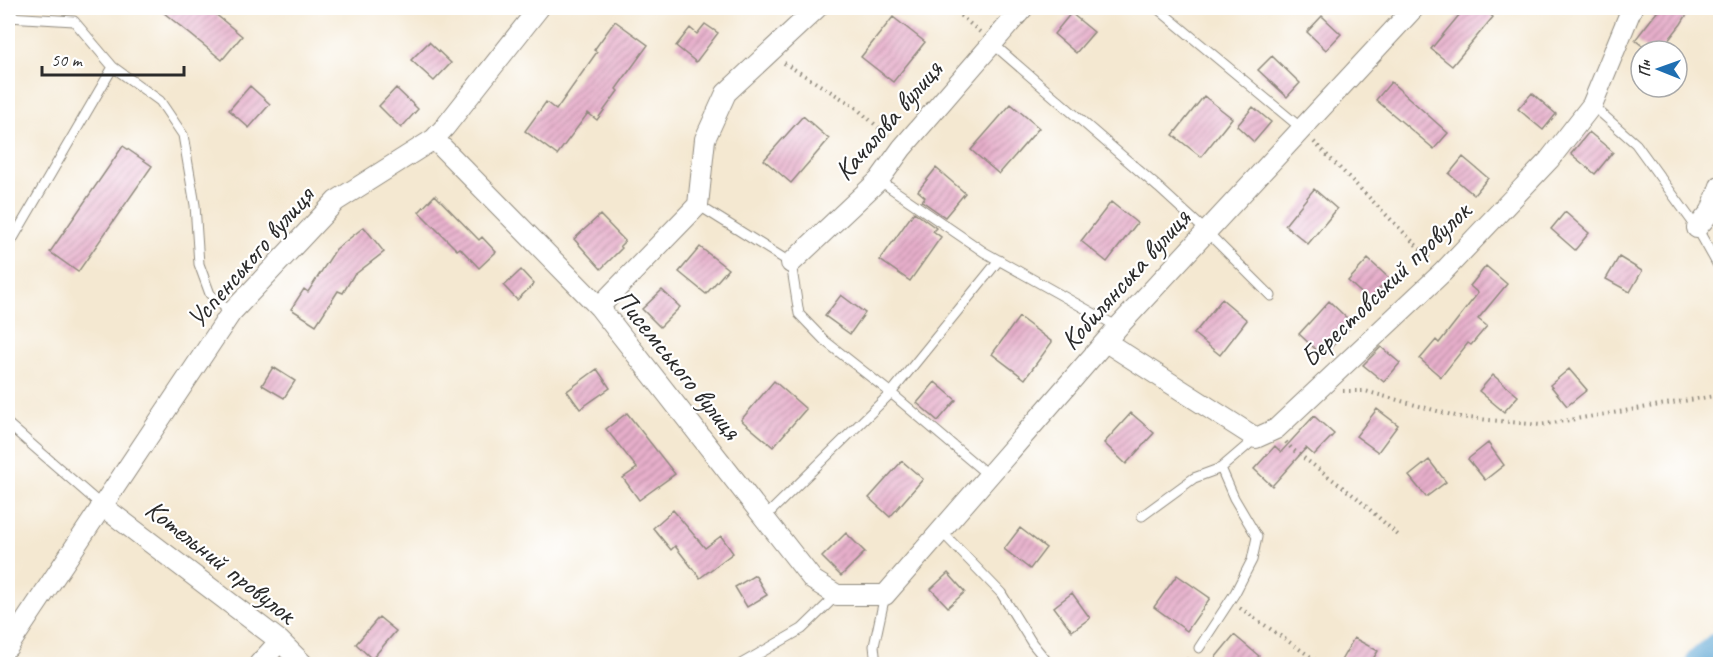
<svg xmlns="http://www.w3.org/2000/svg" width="1728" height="672" font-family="Caveat,sans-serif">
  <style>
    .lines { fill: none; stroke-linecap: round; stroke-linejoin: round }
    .river { stroke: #5ca5d3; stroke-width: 34 }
    .building { fill: url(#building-hatch) }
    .lane-casing { stroke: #908a7e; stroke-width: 11 }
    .street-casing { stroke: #908a7e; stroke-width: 22 }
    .path { stroke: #908a7e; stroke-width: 4; stroke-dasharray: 1.5 4.5; stroke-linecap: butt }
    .lane { stroke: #fff; stroke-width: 9 }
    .street { stroke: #fff; stroke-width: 20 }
    .labels { text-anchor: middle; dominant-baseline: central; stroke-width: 4.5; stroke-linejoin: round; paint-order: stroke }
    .street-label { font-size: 28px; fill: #2b2b2b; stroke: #fff }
  </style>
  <defs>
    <pattern id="building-hatch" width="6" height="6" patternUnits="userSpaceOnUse" patternTransform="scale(1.5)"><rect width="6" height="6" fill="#e7afcb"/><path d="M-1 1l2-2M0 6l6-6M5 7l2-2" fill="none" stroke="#bb8fa5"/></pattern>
  </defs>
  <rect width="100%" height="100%" fill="#fff"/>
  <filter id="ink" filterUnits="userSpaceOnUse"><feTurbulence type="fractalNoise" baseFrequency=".0167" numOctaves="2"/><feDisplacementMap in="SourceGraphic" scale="12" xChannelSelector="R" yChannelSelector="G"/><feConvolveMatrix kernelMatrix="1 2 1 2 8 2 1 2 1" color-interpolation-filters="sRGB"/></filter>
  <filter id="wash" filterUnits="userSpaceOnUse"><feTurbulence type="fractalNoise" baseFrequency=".008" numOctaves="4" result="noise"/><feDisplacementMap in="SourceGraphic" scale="24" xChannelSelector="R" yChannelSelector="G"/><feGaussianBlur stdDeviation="1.35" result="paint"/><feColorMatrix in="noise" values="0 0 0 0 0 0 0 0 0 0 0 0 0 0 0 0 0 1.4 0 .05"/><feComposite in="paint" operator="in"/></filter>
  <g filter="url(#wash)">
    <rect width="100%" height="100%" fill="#f4e8d1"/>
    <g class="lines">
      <path class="river" d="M1702,664L1720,648"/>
    </g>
    <g id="blocks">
      <path class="building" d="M158,8H208L242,36L222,60Z
        M1465,8H1482L1493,17L1452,66L1431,49Z
        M1660,8H1691L1681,24L1660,51H1649L1635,40Z
        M1071,13L1094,32L1076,53L1054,34Z
        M1322,16L1341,34L1326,50L1307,32Z
        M893,17L925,42L893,82L861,57Z
        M615,21L648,45L616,89L618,91L597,120L588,113L557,155L525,131L546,102L556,110L597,52L594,50Z
        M705,24L718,33L696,62L676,46L690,28L697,34Z
        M429,42L451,63L434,81L411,60Z
        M1272,56L1300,83L1287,97L1258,70Z
        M1391,82L1448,133L1434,149L1376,100Z
        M250,86L270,104L249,128L229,110Z
        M396,88L418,109L401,128L379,106Z
        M1532,93L1556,114L1543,130L1518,109Z
        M1204,96L1232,118L1201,157L1173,135Z
        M1011,104L1039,128L999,174L971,150Z
        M1253,107L1271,122L1254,142L1237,126Z
        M803,116L829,139L791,183L764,160Z
        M1589,132L1613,152L1595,174L1571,154Z
        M123,146L152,166L78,272L50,252Z
        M1463,157L1488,178L1474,195L1449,174Z
        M936,168L965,193L945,217L922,201L925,197L918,191Z
        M1314,189L1337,209L1308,244L1285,225Z
        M435,195L479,240L482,237L496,252L479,268L460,248L457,250L419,212Z
        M1111,202L1137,223L1107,262L1081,241Z
        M914,212L936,228L933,231L941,237L910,281L880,260Z
        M1565,212L1589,233L1575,250L1551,229Z
        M600,215L625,241L620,246L622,248L601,269L574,239Z
        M364,227L384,252L353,276L343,293L338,291L316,325L291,309L304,289L308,292L336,249Z
        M700,247L728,269L706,294L679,272Z
        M1619,257L1642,271L1630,292L1606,279Z
        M1368,259L1389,278L1369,300L1348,281Z
        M1486,266L1507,284L1478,319L1487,326L1471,345L1468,343L1441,377L1420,359L1436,340L1439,343L1478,293L1470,286Z
        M521,270L534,284L517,300L504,286Z
        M662,290L680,307L660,327L642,309Z
        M841,295L865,313L850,334L825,316Z
        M1222,299L1247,320L1220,355L1194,334Z
        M1329,301L1353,324L1323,356L1299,334Z
        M1019,317L1052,342L1025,379L992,354Z
        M1381,347L1400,363L1384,382L1363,365Z
        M273,367L295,381L284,398L262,385Z
        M597,369L610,388L580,409L567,391Z
        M1569,369L1587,390L1567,406L1550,385Z
        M1493,375L1518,396L1504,412L1479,391Z
        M774,381L806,409L773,447L741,420Z
        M935,382L956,400L938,421L917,403Z
        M1377,409L1398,425L1378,452L1356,436Z
        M627,413L675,474L639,500L623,478L637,468L606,429Z
        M1131,413L1154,433L1126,464L1104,443Z
        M1314,416L1334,434L1314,455L1306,448L1272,486L1254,469L1275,446L1281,452Z
        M1488,443L1504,465L1485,480L1468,459Z
        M1429,460L1446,482L1426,497L1409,476Z
        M902,461L923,479L890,517L869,498Z
        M673,510L705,548L721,536L733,553L700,578L675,546L671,550L653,528Z
        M1020,528L1046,548L1030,569L1004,549Z
        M846,533L865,552L841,576L822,557Z
        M948,573L965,592L948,607L931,589Z
        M755,575L767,595L747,607L735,587Z
        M1177,575L1210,598L1187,631L1154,607Z
        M1072,593L1090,618L1072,631L1054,607Z
        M379,617L396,631L372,659L356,644Z
        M1234,635L1259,656L1252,664H1224L1215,658Z
        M1354,638L1378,651L1370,664H1339Z"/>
    </g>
  </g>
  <g filter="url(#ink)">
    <use href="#blocks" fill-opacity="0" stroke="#908a7e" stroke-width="1.5"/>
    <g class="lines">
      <defs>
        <path id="lane" d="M1157,8L1301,128
          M8,17L74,21L113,67L160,101L183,135L195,205L199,264L210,294L231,313
          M992,43L1159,188L1207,232L1271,296
          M1592,105L1636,144L1697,228L1720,269
          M879,180L984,252L1118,327
          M698,205L791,263L799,314L825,341L891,393L988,475
          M8,247L113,67
          M8,424L101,505
          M1142,516L1194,478L1221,468L1256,438
          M764,518L891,393L999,260
          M940,530L1001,593L1032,643L1045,659
          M1199,648L1235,593L1252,560L1257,537L1234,498L1221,468
          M741,664L802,629L837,595
          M876,664L874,646L885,595"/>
        <path id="street" d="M434,139L599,307L813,580L837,595H885L1118,327L1414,8
          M1697,228L1711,211L1720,186
          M791,263L879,180L902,148L1023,8
          M599,307L698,205L705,139L726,93L817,8
          M1106,342L1256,438L1276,429L1443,272L1549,160L1592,105L1632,8
          M101,505L280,641L303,664
          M8,647L231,313L336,201L434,139L445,127L539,8
          M259,664L280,641"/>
      </defs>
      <use href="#lane" class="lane-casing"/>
      <use href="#street" class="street-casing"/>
      <path class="path" d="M951,8L980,32
        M784,63L854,106L888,136
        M1314,142L1432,261
        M1343,391H1365L1459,417L1540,425L1720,395
        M1286,442L1292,449L1357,498L1399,536
        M1240,608L1321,664
        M1183,664L1191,656"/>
      <use href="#lane" class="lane"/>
      <use href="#street" class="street"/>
    </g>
  </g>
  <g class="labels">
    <g class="street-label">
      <text transform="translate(888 120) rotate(-49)">Качалова вулиця</text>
      <text transform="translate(250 257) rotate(-49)">Успенського вулиця</text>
      <text transform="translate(1125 279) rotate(-48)">Кобилянська вулиця</text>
      <text transform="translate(1385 284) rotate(-44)">Берестовський провулок</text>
      <text transform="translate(678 364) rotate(51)">Писемського вулиця</text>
      <text transform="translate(221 561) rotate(38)">Котельний провулок</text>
    </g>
  </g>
  <rect width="1728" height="672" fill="none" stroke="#fff" stroke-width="30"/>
  <g transform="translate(1659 69) rotate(271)"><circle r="28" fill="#ffffff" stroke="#aaaaaa" stroke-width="1.5"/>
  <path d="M0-4.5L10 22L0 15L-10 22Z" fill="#1f6fb2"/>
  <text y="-9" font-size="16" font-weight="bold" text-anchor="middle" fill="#2b2b2b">Пн</text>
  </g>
  <path d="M42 66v9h142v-9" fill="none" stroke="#2b2b2b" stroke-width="3"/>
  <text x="51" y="66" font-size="18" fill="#2b2b2b" stroke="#ffffff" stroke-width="4.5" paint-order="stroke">50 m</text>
</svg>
